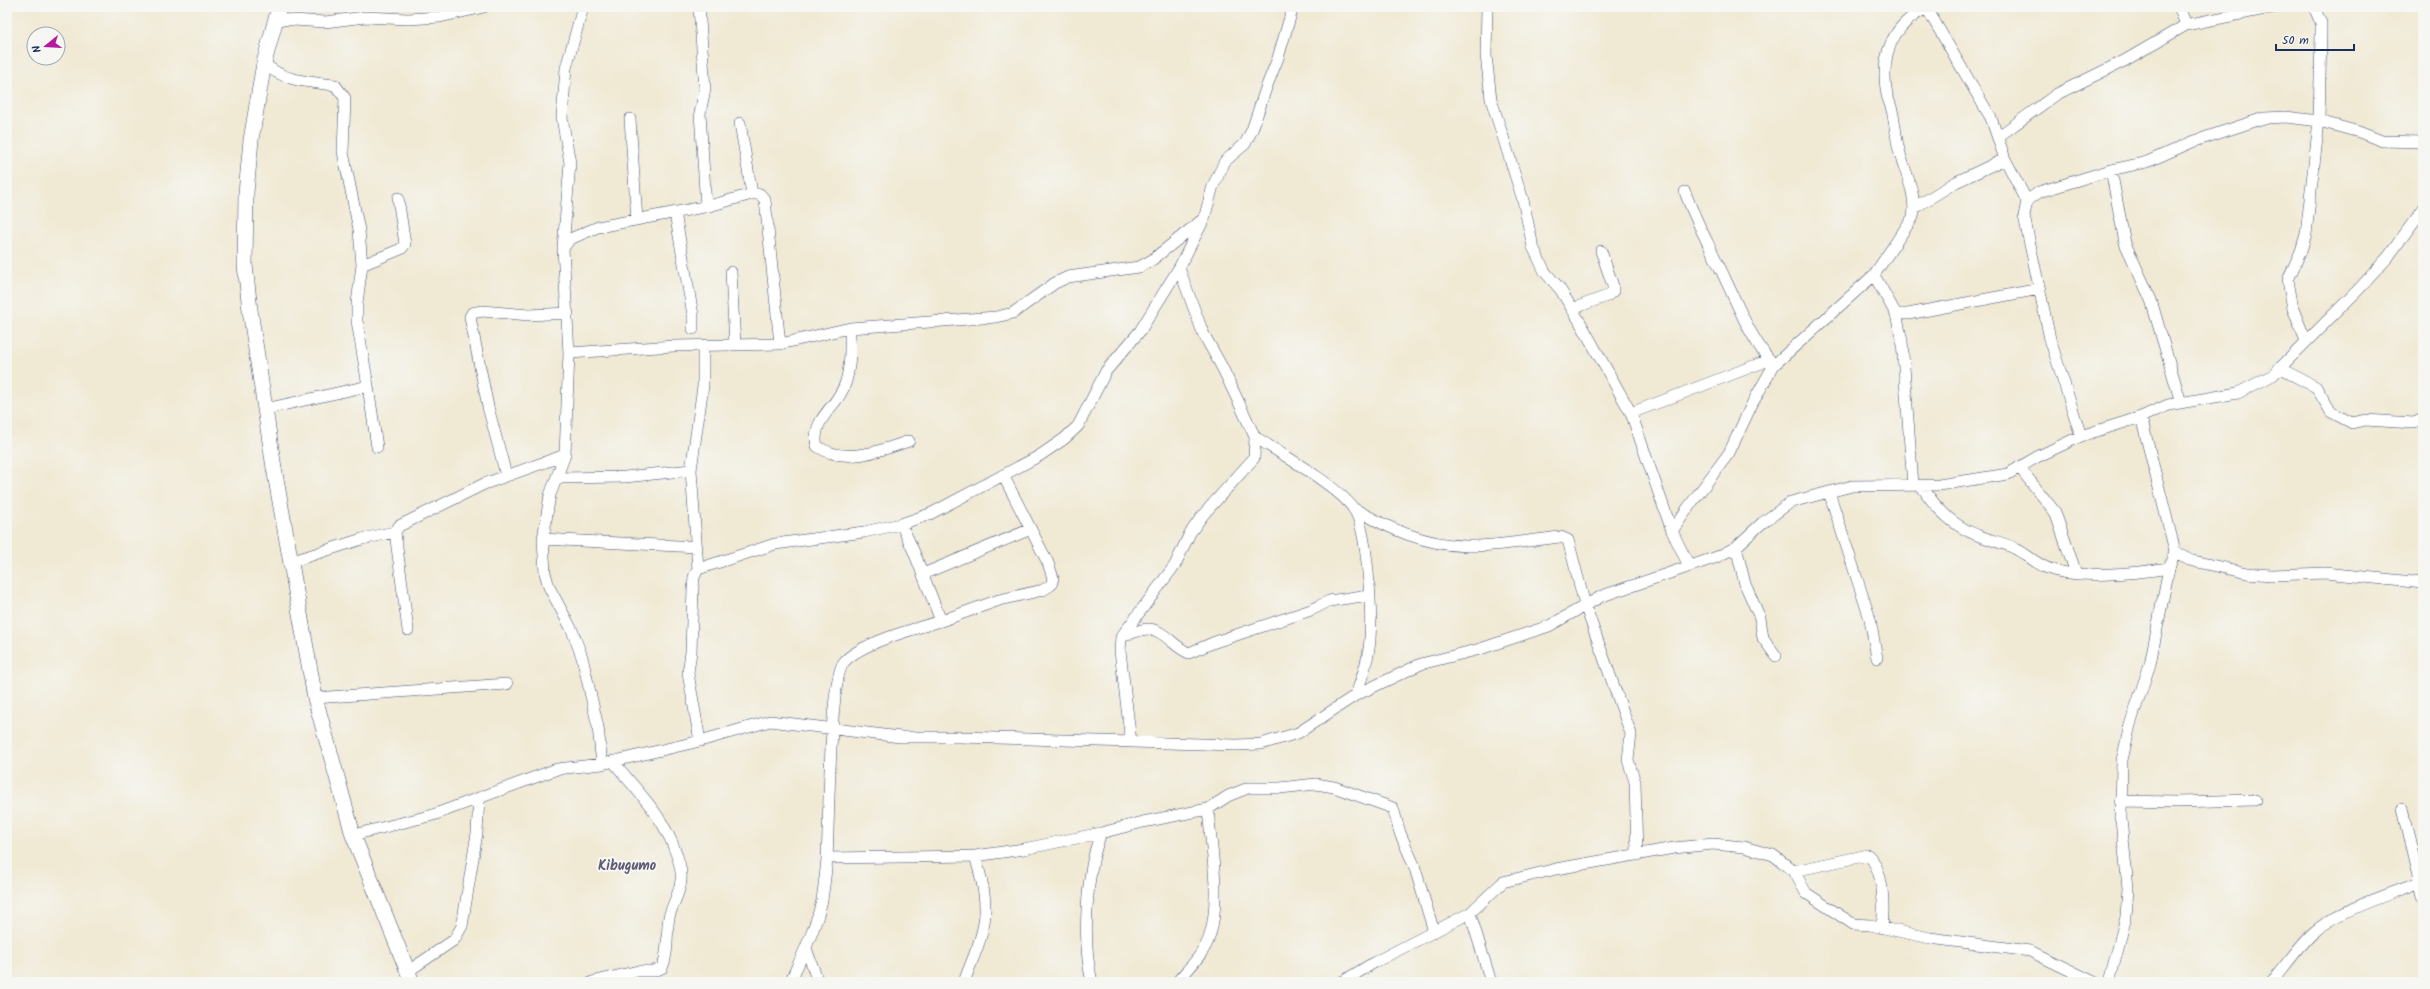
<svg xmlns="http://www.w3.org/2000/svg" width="2430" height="989" font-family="Kalam,sans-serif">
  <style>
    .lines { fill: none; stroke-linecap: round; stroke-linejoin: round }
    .street-casing { stroke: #3b4b70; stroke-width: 12 }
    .secondary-casing { stroke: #3b4b70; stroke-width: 16 }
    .street { stroke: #fff; stroke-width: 11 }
    .secondary { stroke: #fff; stroke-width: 15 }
    .labels { text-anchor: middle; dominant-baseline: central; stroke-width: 4; stroke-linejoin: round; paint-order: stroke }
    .quarter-label { font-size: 14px; font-weight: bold; fill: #615c76; stroke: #f6f6f2 }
  </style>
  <rect width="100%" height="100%" fill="#f6f6f2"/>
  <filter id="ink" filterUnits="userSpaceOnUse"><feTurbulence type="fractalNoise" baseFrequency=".025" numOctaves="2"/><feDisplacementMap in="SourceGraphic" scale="8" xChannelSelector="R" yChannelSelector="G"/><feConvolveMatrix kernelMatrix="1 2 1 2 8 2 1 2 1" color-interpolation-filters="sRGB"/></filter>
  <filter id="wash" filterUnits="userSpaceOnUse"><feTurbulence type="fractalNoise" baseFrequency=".012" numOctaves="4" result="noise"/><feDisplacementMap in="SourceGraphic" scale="16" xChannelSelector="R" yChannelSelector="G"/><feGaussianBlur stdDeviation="0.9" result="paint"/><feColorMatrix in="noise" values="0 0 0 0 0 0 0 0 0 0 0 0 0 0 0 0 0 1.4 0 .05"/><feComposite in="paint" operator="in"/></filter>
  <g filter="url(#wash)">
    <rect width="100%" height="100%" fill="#f0e9d3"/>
  </g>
  <g filter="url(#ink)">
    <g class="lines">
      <defs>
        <path id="street" d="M583,7L566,68L562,118L570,163L563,248L569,353L565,455L550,495L543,539L545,573L549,587L572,630L582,657L598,727L602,764
          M699,7L705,89L700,113L706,207
          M1487,7L1486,55L1491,99L1523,200L1533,247L1545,272L1560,289L1580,322L1631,413L1672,531L1689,566
          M1926,7L1991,118L2005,159L2027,201
          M2179,7L2186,25
          M276,19L325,22L365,17L408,19L440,17L484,7
          M264,63C284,82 309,82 335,85L345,98L343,152L359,230L362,265L357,303V321L368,386L265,409
          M630,119L637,220
          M1999,136L2057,94L2124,61L2186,25L2275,7
          M2111,170L2125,243L2151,300L2181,403
          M1685,192C1694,217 1706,239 1718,264C1735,297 1748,337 1774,365
          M752,194H760L765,200L780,344
          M1914,208L1956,182L2005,159
          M675,213L693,315V329
          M563,248L570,239L598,227L709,206L752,194L740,123
          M362,265L401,249L405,244L398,198
          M731,272L735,345
          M1874,275L1896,314L1902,341L1913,485
          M1572,309L1607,296L1613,291V286L1601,251
          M1896,314H1908L2040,289
          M850,328C850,346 851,364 846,381C840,406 810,418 817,446C843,465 881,451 909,441
          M2306,341L2293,309L2288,280L2301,251L2306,234L2319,121L2321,34V23L2314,7
          M569,353L674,346L780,344L850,328L996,317L1013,313L1055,283L1068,277L1139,267L1152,260L1202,220
          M2279,368L2316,387L2331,412L2352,423L2365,420L2414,423L2423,419
          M368,386L377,447
          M1631,413L1769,360
          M2141,417L2175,551L2189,560L2247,573L2271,575L2325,573L2423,583
          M2081,436L2050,339L2024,216L2027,201L2039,192L2111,170L2147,162L2192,142L2264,118L2286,117L2319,121L2359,132L2382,141L2423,142
          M1255,437C1280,453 1336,485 1353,508C1368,527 1372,613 1370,639C1369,658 1362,677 1356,695
          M2019,467L2055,512L2076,573
          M506,475L488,407L470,317L472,313L482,311L529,315L568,313
          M557,478L625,477L691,470
          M1921,485C1934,506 1953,526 1977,535C1989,540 2002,542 2014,548C2025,553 2034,562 2045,567C2073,580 2138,573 2169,568L2175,551
          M1829,492L1870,619L1877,658
          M1353,508C1388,528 1424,545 1466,546C1496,547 1530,540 1561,537L1568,540L1585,605L1631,734L1628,760L1635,782L1637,855
          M1672,531L1690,505L1729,453L1753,402L1774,365L1874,275L1913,217C1917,196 1906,174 1900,154C1896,141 1896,129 1893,115C1892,108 1889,102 1887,95C1880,57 1891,25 1927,8
          M543,539L697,547
          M1736,547L1745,584L1760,618L1763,638L1776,656
          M290,562L362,539L395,532
          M698,569L691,470L703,386V347
          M923,574L1031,529
          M941,621L999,600L1043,590L1051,585L1053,578L1048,563L1003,475
          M408,630L395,532L399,526L484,484L565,455
          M1121,637C1130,634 1140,629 1149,629C1164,630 1175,648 1189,653L1215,642L1311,610L1329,601L1369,595
          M315,698L507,684
          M700,741L688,673L691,652L693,588L694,577L698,569L775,544L864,532L901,524L930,514L1039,456L1064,439L1078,426L1106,371L1140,331L1179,268L1204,219L1213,186L1225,161L1245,144L1252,130L1266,88L1278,58L1293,7
          M1131,742L1120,651L1121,637L1175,565L1190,533L1203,515L1254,458L1255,437L1223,369L1203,333L1179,268
          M2120,801L2176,802L2255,800
          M2402,809L2423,896
          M353,835L433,815L557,769L602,764L700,741L770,721L900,737H960L1236,745L1261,744L1298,733L1356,695L1421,664L1480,649L1549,626L1602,596L1717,557L1736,547L1762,523L1791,502L1852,486L1939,485L2008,474L2037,457L2081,436L2141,417L2168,405L2238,393L2273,375L2359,289L2388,257L2423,209
          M827,858L975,856L1024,849L1101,833
          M1794,871L1868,855C1885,871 1884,908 1882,928
          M1470,913L1491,982
          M806,948L818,982
          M407,972L454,940L462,926L477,833L479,798
          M592,982L638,971H653L662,968C669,953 666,934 669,917C672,905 680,893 681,880C682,871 679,861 676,853C662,813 638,793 613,761
          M790,982C802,956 816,928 822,900C824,886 826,872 827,858C829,827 829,679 844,662C860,643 917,628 941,621L914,552L901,524
          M964,982C972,959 986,933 985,908C985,890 980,873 975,856
          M1092,982C1082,942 1086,872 1101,833L1143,822L1208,809L1228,796L1248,788H1280L1316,784L1334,787L1393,808L1400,833L1414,865L1434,932
          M1177,982C1189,968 1205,953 1210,935C1221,898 1211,847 1208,809
          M1342,982L1375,962L1470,913L1503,882L1556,869L1674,848L1713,844L1744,847L1773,855L1794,871L1806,893L1853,924L1870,925L1930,938L2030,951L2094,982
          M2109,982L2126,917L2128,888L2121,819L2122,760L2130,725L2150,664L2169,568
          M2272,982C2285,966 2298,947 2313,933C2339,909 2390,895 2423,881"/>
        <path id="secondary" d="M279,7L264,63L251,140L246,193L245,265L250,310L274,468L315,698L353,835L412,982"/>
      </defs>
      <use href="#street" class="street-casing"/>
      <use href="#secondary" class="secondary-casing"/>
      <use href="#street" class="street"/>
      <use href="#secondary" class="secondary"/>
    </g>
  </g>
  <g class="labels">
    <g class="quarter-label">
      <text x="627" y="866">Kibugumo</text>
    </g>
  </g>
  <rect width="2430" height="989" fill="none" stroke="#f6f6f2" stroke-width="24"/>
  <g transform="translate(46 46) rotate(252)"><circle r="19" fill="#f6f6f2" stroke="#9ea6b7"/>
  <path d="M0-3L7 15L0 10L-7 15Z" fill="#b5179e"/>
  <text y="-6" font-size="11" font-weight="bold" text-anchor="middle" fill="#1b2f5e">N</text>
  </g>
  <path d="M2276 44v6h78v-6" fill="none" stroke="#1b2f5e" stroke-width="2"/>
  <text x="2282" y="44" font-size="12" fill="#1b2f5e" stroke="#f6f6f2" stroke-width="3" paint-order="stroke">50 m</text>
</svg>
